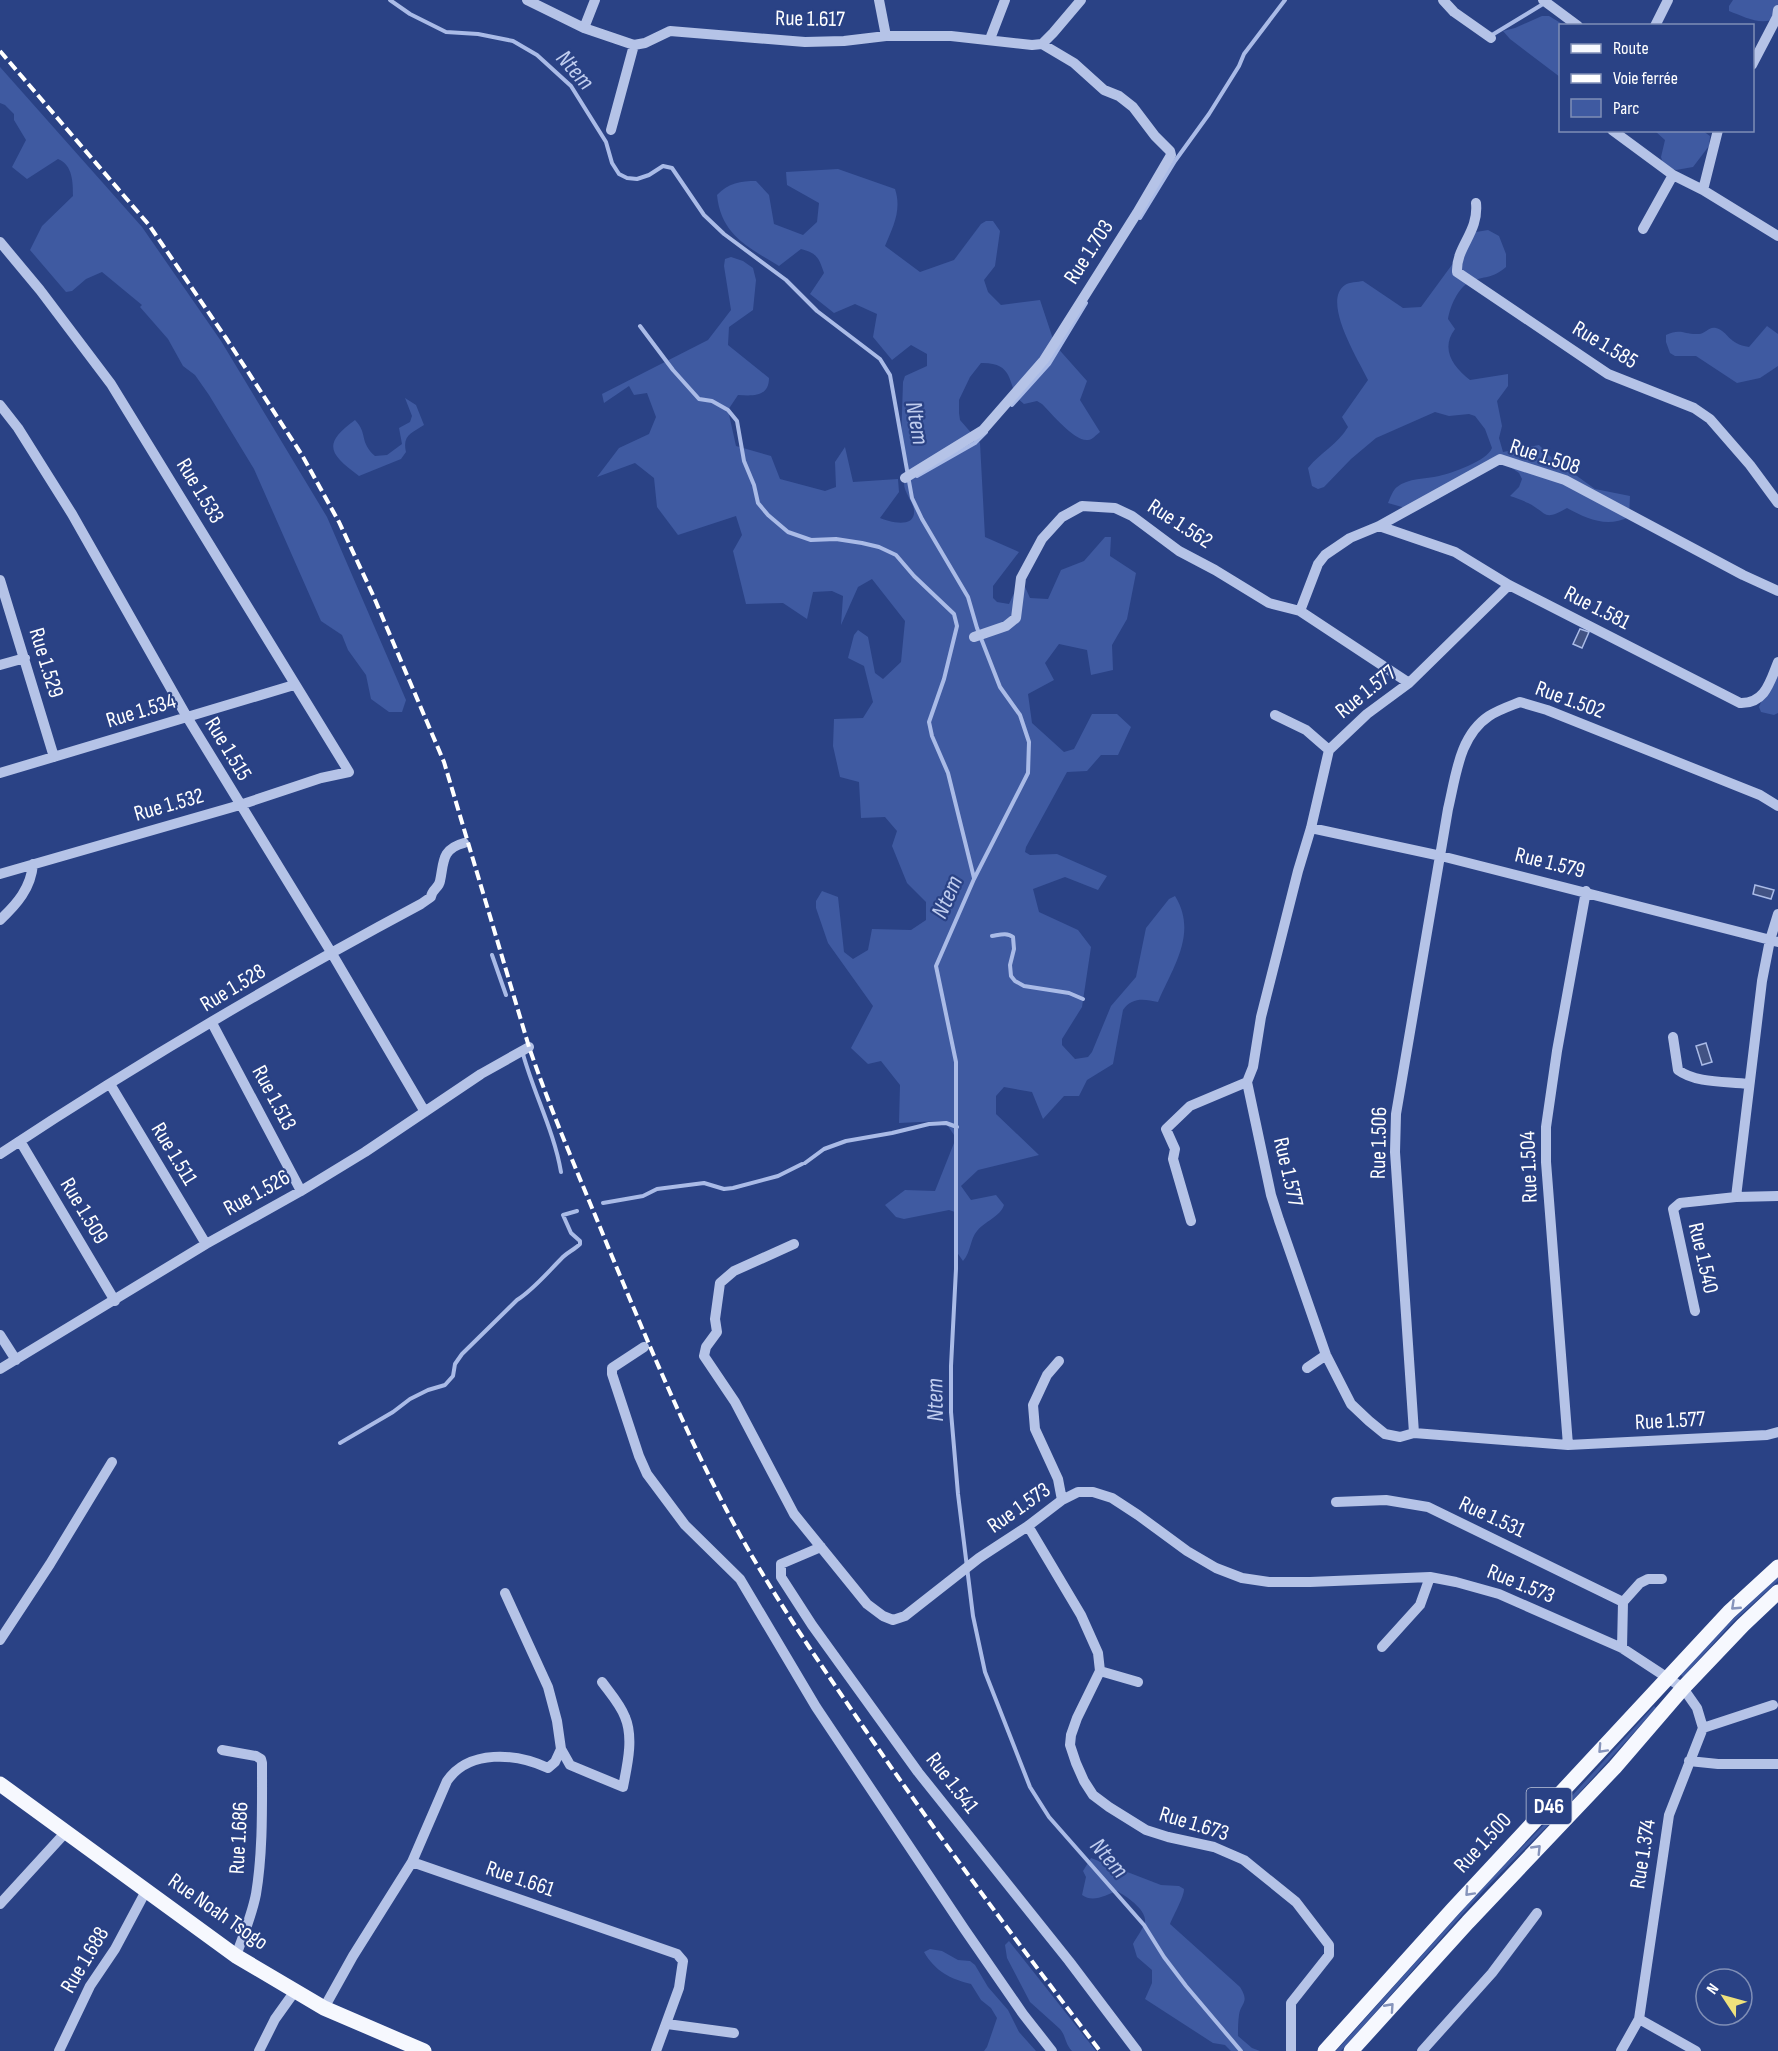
<svg xmlns="http://www.w3.org/2000/svg" width="1778" height="2051" font-family="'Sofia Sans Condensed',sans-serif">
  <style>
    .green { fill: #3f5aa1 }
    .water { fill: #425384; stroke: #aabbe7; stroke-width: 1.5 }
    .lines { fill: none; stroke-linecap: round; stroke-linejoin: round }
    .stream { stroke: #aabbe7; stroke-width: 4 }
    .minor { stroke: #b5c3e7; stroke-width: 10 }
    .major { stroke: #f6f8fe; stroke-width: 15 }
    .rail { stroke: #fff; stroke-width: 4; stroke-dasharray: 10 4.5; stroke-linecap: butt }
    .oneway { stroke: #8694bb }
    .labels { text-anchor: middle; dominant-baseline: central; stroke-width: 4.5; stroke-linejoin: round; paint-order: stroke }
    .shield { fill: #2a4285; stroke: #bfc6da; stroke-width: 1.5 }
    .shield-label { font-size: 21px; font-weight: bold; fill: #fff }
    .street-label { font-size: 22px; fill: #fff; stroke: #2a4285 }
    .water-label { font-size: 24px; font-style: italic; fill: #c0cdef; stroke: #2a4285 }
  </style>
  <rect width="100%" height="100%" fill="#2a4285"/>
  <path class="green" d="M1733,0H1778V17C1762,27 1745,17 1729,11V6Z
    M1542,16H1549L1564,25L1560,26V77L1510,39L1503,31L1515,28Z
    M0,67L142,227L221,341L327,517L406,700L402,712H389L371,699L366,675L348,650L342,635L321,621L254,469L209,395L195,375L183,366L168,339L140,307L142,305L102,272L86,279L72,291L66,292L30,250L42,226L73,196C73,183 73,165 58,159L27,179L12,167L26,140L14,120V114L5,105L0,103Z
    M1655,131H1703L1710,136L1709,146L1693,167L1676,170L1664,166L1661,157L1665,140Z
    M838,169L895,189C902,210 893,227 885,246L920,272L954,260L981,224L986,221H993L1000,231L995,266L984,280L988,292L1001,305L1040,300L1055,345L1087,381L1080,400L1100,432C1096,435 1092,440 1088,440C1075,442 1051,413 1042,404L1037,401L1024,404C1005,391 1019,362 981,363L970,377L959,400V413L960,420L980,443L985,537L1019,552L993,586V598L997,602L1009,604L1021,578L1030,598L1048,599L1061,570L1084,561L1105,537H1111L1110,556L1136,573L1127,619L1112,645L1113,670L1091,675L1087,650L1059,644L1045,663L1054,680L1028,694L1032,723L1064,752L1074,749L1092,714H1117L1131,727L1118,755H1101L1087,771L1067,772L1026,847L1025,852L1030,855L1057,854L1107,876L1098,890L1065,877L1033,889L1039,912L1078,930L1091,947L1082,1007L1062,1039V1045L1075,1059L1088,1057L1092,1052L1111,1006L1136,977L1146,928L1169,899L1175,896C1198,933 1173,967 1158,1002C1144,999 1132,997 1123,1010L1113,1064L1087,1080L1079,1096H1064L1043,1119L1032,1092L1004,1087L996,1096V1114L1039,1155L978,1170L961,1186L971,1200L996,1195L1004,1205C1000,1217 985,1221 977,1231C970,1239 971,1252 963,1261L956,1251L955,1212L949,1210L904,1219L896,1217L885,1205L905,1190L935,1191L956,1138L946,1123L941,1121L899,1123L900,1085L881,1061L868,1064L851,1048L873,1006L828,943L816,908V901L822,891L838,897L844,952L853,959L868,950L872,929L911,930L926,920V902L907,883L892,846L897,831L885,817L861,818L859,782L840,777L833,746L834,719L863,718L873,702L864,666L848,658L854,635L858,630L868,637L875,673L883,679L901,662L905,621L872,579L858,587L841,625L843,596L832,591L813,592L807,619L783,603L746,604L733,551L742,535L736,516L678,535L657,507L654,478L635,463L597,477L619,448L649,434L656,417L647,393L634,395L629,386L604,403L602,394L708,340L731,310L724,266L725,259L731,257L743,261L753,268L756,280L753,310L729,327L728,345L769,378C769,397 753,396 738,395L728,410L736,446L771,456L780,479L825,491L836,487L835,462L845,447L853,482L898,479L899,492L880,518C889,522 916,529 914,510C913,501 904,493 904,483C904,477 908,471 908,465C908,458 901,451 901,443L903,382L905,376L927,366V354L911,345L892,360L873,337L877,314L855,304L834,313L810,294L824,273C819,258 817,253 801,249L779,266C748,247 721,235 717,195C728,183 741,181 756,181L769,195L774,224L803,235L817,222L819,203L787,185L786,172Z
    M1488,230L1499,236L1506,254V267C1491,280 1485,275 1470,282C1458,287 1450,307 1448,319L1455,329C1440,349 1453,367 1470,380L1508,374V386L1497,401L1502,426L1499,438L1503,452L1539,445L1552,458L1595,489L1630,496L1629,517C1607,528 1587,519 1567,508C1543,522 1548,513 1528,503C1522,500 1516,498 1510,496L1519,487L1522,479L1519,473L1503,462L1416,511L1388,503C1390,498 1393,490 1397,487C1408,478 1426,479 1439,476C1452,473 1487,461 1492,448L1485,429L1475,416L1469,414L1449,416L1435,412L1376,438L1351,459L1324,487L1318,489L1312,486L1308,468C1321,452 1338,444 1348,427L1342,417L1368,380C1359,361 1321,301 1345,285C1349,282 1358,282 1363,281L1403,308L1421,307L1476,232Z
    M1767,326L1778,334V366L1760,378L1737,383L1696,356H1675L1670,353L1666,342V335C1681,328 1684,335 1699,334C1705,334 1709,326 1716,328C1729,332 1728,344 1749,347Z
    M405,398L416,405L424,425C412,433 402,435 406,452L401,459L359,476C329,454 322,444 355,420C368,433 359,442 375,456L387,455L402,444L399,428L410,422L412,416Z
    M1778,662V713L1774,715L1761,712L1759,707Z
    M1778,1577V1581L1733,1622L1683,1677L1680,1674L1732,1620Z
    M1654,1706L1656,1708L1571,1802L1484,1890L1341,2051H1336L1482,1888L1569,1799Z
    M1091,1858L1161,1885L1179,1886L1184,1889C1184,1897 1174,1914 1170,1924L1240,1987C1250,2003 1241,2002 1239,2015C1238,2022 1238,2029 1238,2036L1252,2048L1260,2051H1231L1225,2045L1213,2043L1145,1999L1152,1983V1970L1137,1957L1133,1944C1136,1938 1143,1929 1145,1922C1147,1910 1126,1896 1117,1891C1106,1895 1093,1903 1082,1895L1086,1877L1083,1871Z
    M1009,1941L1096,2051H1072C1065,2044 1066,2036 1060,2029L1030,2002L1007,1958L1005,1945Z
    M930,1949L942,1951L958,1960L970,1961L975,1965L988,1987L1008,2010L1019,2032L1036,2051H984L987,2047L997,2018L991,2008L981,2000L971,1984C950,1979 935,1971 924,1952Z"/>
  <path class="water" d="M1580,629L1589,632L1582,648L1573,644Z
    M1755,885L1774,890L1771,899L1753,894Z
    M1706,1043L1712,1062L1702,1065L1696,1046Z"/>
  <g class="lines">
    <path class="stream" d="M390,0L410,14L446,32L478,34L513,41L537,55L571,86L606,142L612,163L619,174L627,178L637,179L649,175L663,166L672,168L704,215L724,234L786,280L817,311L880,359L890,375L912,498L922,519L968,597L977,628L1000,687L1020,715L1029,742L1028,773L974,879L936,966L956,1062V1269L951,1366V1412L958,1494L973,1616L985,1672L1030,1787L1049,1817L1144,1925L1164,1957L1186,1986L1241,2051
      M1492,35L1543,4
      M1140,218L1175,161L1209,114L1239,66L1244,54L1285,0
      M640,326L673,370L699,399L712,401L728,410L737,421L744,461L754,485L758,503L768,515L788,532L811,540L836,539L862,543L879,547L896,555L914,576L954,614L957,626L944,679L929,722L932,736L948,773L974,878
      M1012,405L1049,364L1086,303
      M917,476L975,443L986,432
      M992,936C999,935 1007,932 1013,937L1014,949L1010,965L1011,976L1015,981L1024,986L1069,993L1083,999
      M492,955L506,995
      M523,1054C534,1094 554,1131 561,1172
      M805,1163L824,1149L846,1141L892,1133L929,1124L946,1123L957,1127
      M603,1203L643,1196L657,1189L704,1183L724,1189L733,1188L778,1176L802,1164
      M340,1443L393,1412L410,1399L428,1390L445,1385L453,1376L455,1364L462,1354L517,1300C533,1290 547,1273 561,1259C566,1253 574,1250 580,1244V1241L571,1233L563,1215L577,1211"/>
    <path class="minor" d="M527,0L584,28L634,45L645,43L670,31L805,42L844,41L886,36H951L1032,45L1042,44L1053,33L1081,0
      M879,0L886,36
      M1443,0L1454,12L1491,38
      M1543,0L1578,26
      M1655,26L1668,0
      M584,28L595,0
      M990,39L1005,0
      M1752,65L1777,17L1778,10
      M611,130L634,45
      M1612,130L1673,175L1703,190
      M1718,130L1703,190L1778,236
      M1476,203C1479,233 1456,246 1457,272L1608,374L1694,408L1710,419L1750,465L1778,503
      M1643,229L1673,175
      M0,242L40,290L111,384L349,772L321,778L240,805L0,874
      M0,405L18,428L72,514L187,717L331,952L425,1112
      M905,478L983,430L1044,360L1137,213L1171,155L1170,151L1155,136L1133,107L1119,96L1104,90L1074,63L1042,44
      M1379,526L1455,552L1509,585L1740,703C1765,704 1770,682 1778,662
      M0,580L54,757
      M1509,585L1409,683L1367,714L1329,750L1311,828L1298,871L1261,1017L1253,1067L1247,1082L1271,1195L1279,1220L1326,1355L1351,1404L1369,1421L1385,1434L1400,1437L1414,1433L1568,1445L1767,1435L1778,1432
      M1300,611L1318,564L1325,555L1350,538L1379,526L1500,459L1565,480L1743,575L1778,591
      M974,637L1006,626L1016,618L1021,578L1042,539L1062,517L1082,506L1115,508L1132,516L1179,551L1215,570L1269,603L1300,611L1409,683
      M0,665L25,658
      M1275,715L1306,730L1329,750
      M0,773L294,685
      M1311,828L1441,856L1778,942
      M1778,914L1770,940L1762,981L1736,1197L1778,1196
      M0,920C17,904 31,888 33,864
      M212,1023L301,1191
      M1673,1037L1678,1070C1697,1084 1727,1081 1749,1084
      M110,1084L206,1244
      M20,1141L115,1301
      M0,1154C136,1064 277,981 421,904L431,897C432,889 439,888 440,881C444,863 441,849 464,843
      M1191,1221L1173,1159L1175,1149L1166,1129L1190,1106L1247,1082
      M794,1244L734,1271L720,1283L715,1319L717,1332L706,1347L704,1356L735,1402L794,1514L867,1604L883,1616L893,1620L905,1616L979,1558L1028,1526L1062,1500L1078,1492H1093L1112,1498L1138,1515L1187,1551L1216,1568L1242,1578L1269,1582H1310L1430,1577L1456,1582L1499,1594L1622,1648L1683,1688L1697,1708L1703,1728L1669,1815L1639,2019L1621,2051
      M1695,1311L1673,1209L1680,1203L1736,1197
      M0,1335L16,1360
      M644,1347L612,1368V1374L639,1456L647,1474L685,1525L740,1579L816,1707L965,1930L1023,2014L1052,2051
      M1059,1361L1047,1375L1033,1405L1035,1429L1058,1479L1062,1500
      M1307,1368L1326,1355
      M0,1369L206,1244L301,1191L365,1152L481,1074L529,1047
      M1414,1433L1395,1152L1396,1114L1448,809C1456,776 1459,736 1489,716C1498,710 1510,706 1520,702L1547,710L1760,795L1778,806
      M1568,1445L1546,1162V1127L1557,1051L1586,891
      M1336,1502L1386,1500L1428,1507L1623,1602
      M1028,1526L1081,1615L1098,1653L1100,1671L1077,1718L1071,1735L1070,1745L1076,1763L1084,1781L1093,1795L1109,1807L1146,1830L1168,1837L1214,1847L1244,1860L1296,1902L1329,1945V1955L1291,2003V2051
      M821,1547L781,1564V1577L812,1625L918,1772L1069,1961L1137,2051
      M505,1593L548,1687L557,1721L561,1749L570,1765L623,1787C627,1766 634,1738 625,1717C620,1704 610,1693 602,1682
      M0,1640L50,1564L112,1462
      M1382,1647L1420,1605L1430,1577
      M1622,1648L1623,1602L1640,1583L1648,1579H1662
      M1100,1671L1138,1682
      M1703,1728L1773,1705
      M222,1750L256,1756L261,1759L262,1763C262,1806 263,1852 256,1894C252,1915 243,1936 236,1956
      M1689,1761L1718,1764H1778
      M412,1862L447,1781C469,1749 516,1753 548,1768L555,1762L561,1749
      M0,1904L65,1833
      M324,2008L353,1956L412,1862L677,1954L683,1961L679,1988L656,2051
      M1639,2019L1696,2051
      M667,2024L734,2033
      M59,2051L90,1986L115,1949L147,1889
      M259,2051L275,2019L295,1991
      M1422,2051L1492,1973L1537,1913"/>
    <path class="major" d="M0,1784L236,1956L324,2008L424,2051
      M1325,2051L1453,1909L1729,1612L1778,1567
      M1351,2051L1468,1922L1615,1767L1683,1688L1743,1625L1778,1592"/>
    <path class="rail" d="M0,51L149,225L226,338L302,455L339,522L373,595L444,762L529,1047C553,1117 583,1185 611,1254C647,1340 683,1427 726,1509C766,1586 817,1659 866,1731C941,1840 1020,1946 1100,2051"/>
  </g>
  <defs><path id="oneway-chevron" d="M-2-3.5L2.5 0L-2 3.5" fill="none" stroke-width="1.6" stroke-linecap="round" stroke-linejoin="round" transform="scale(1.5)"/></defs>
  <g class="oneway">
    <use href="#oneway-chevron" transform="translate(1735 1606) rotate(137)"/>
    <use href="#oneway-chevron" transform="translate(1602 1749) rotate(133)"/>
    <use href="#oneway-chevron" transform="translate(1537 1849) rotate(-46)"/>
    <use href="#oneway-chevron" transform="translate(1469 1892) rotate(133)"/>
    <use href="#oneway-chevron" transform="translate(1390 2007) rotate(-48)"/>
  </g>
  <g class="labels">
    <rect class="shield" x="1526.5" y="1788" width="45" height="36" rx="4.5"/>
    <g class="shield-label">
      <text x="1549" y="1806">D46</text>
    </g>
    <g class="street-label">
      <text transform="translate(810 19) rotate(1)">Rue 1.617</text>
      <text transform="translate(1089 252) rotate(-57)">Rue 1.703</text>
      <text transform="translate(1605 345) rotate(31)">Rue 1.585</text>
      <text transform="translate(1545 457) rotate(18)">Rue 1.508</text>
      <text transform="translate(200 491) rotate(59)">Rue 1.533</text>
      <text transform="translate(1180 524) rotate(33)">Rue 1.562</text>
      <text transform="translate(1597 608) rotate(27)">Rue 1.581</text>
      <text transform="translate(46 663) rotate(73)">Rue 1.529</text>
      <text transform="translate(1366 692) rotate(-39)">Rue 1.577</text>
      <text transform="translate(1570 700) rotate(20)">Rue 1.502</text>
      <text transform="translate(141 711) rotate(-17)">Rue 1.534</text>
      <text transform="translate(228 749) rotate(59)">Rue 1.515</text>
      <text transform="translate(169 805) rotate(-16)">Rue 1.532</text>
      <text transform="translate(1550 863) rotate(14)">Rue 1.579</text>
      <text transform="translate(233 988) rotate(-31)">Rue 1.528</text>
      <text transform="translate(274 1098) rotate(62)">Rue 1.513</text>
      <text transform="translate(1379 1143) rotate(-89)">Rue 1.506</text>
      <text transform="translate(174 1154) rotate(59)">Rue 1.511</text>
      <text transform="translate(1529 1167) rotate(-92)">Rue 1.504</text>
      <text transform="translate(1288 1172) rotate(77)">Rue 1.577</text>
      <text transform="translate(257 1193) rotate(-29)">Rue 1.526</text>
      <text transform="translate(84 1211) rotate(59)">Rue 1.509</text>
      <text transform="translate(1703 1258) rotate(77)">Rue 1.540</text>
      <text transform="translate(1670 1421) rotate(-3)">Rue 1.577</text>
      <text transform="translate(1019 1508) rotate(-35)">Rue 1.573</text>
      <text transform="translate(1492 1517) rotate(25)">Rue 1.531</text>
      <text transform="translate(1521 1584) rotate(22)">Rue 1.573</text>
      <text transform="translate(952 1783) rotate(52)">Rue 1.541</text>
      <text transform="translate(1194 1824) rotate(17)">Rue 1.673</text>
      <text transform="translate(239 1838) rotate(-87)">Rue 1.686</text>
      <text transform="translate(1483 1843) rotate(-47)">Rue 1.500</text>
      <text transform="translate(1643 1854) rotate(-81)">Rue 1.374</text>
      <text transform="translate(520 1879) rotate(19)">Rue 1.661</text>
      <text transform="translate(218 1912) rotate(35)">Rue Noah Tsogo</text>
      <text transform="translate(85 1960) rotate(-59)">Rue 1.688</text>
    </g>
    <g class="water-label">
      <text transform="translate(575 70) rotate(48)">Ntem</text>
      <text transform="translate(917 423) rotate(80)">Ntem</text>
      <text transform="translate(947 897) rotate(-66)">Ntem</text>
      <text transform="translate(935 1400) rotate(-91)">Ntem</text>
      <text transform="translate(1109 1858) rotate(49)">Ntem</text>
    </g>
  </g>
  <rect x="1559" y="24" width="195" height="108" fill="#2a4285" stroke="#7f8eb6" stroke-width="1.5"/>
  <rect x="1571" y="44" width="30" height="9" fill="#f6f8fe" stroke="#7f8eb6" stroke-width="1.5"/>
  <text x="1613" y="54" font-size="18" fill="#ffffff">Route</text>
  <rect x="1571" y="74" width="30" height="9" fill="#ffffff" stroke="#7f8eb6" stroke-width="1.5"/>
  <text x="1613" y="84" font-size="18" fill="#ffffff">Voie ferrée</text>
  <rect x="1571" y="99" width="30" height="18" fill="#3f5aa1" stroke="#7f8eb6" stroke-width="1.5"/>
  <text x="1613" y="114" font-size="18" fill="#ffffff">Parc</text>
  <g transform="translate(1724 1997) rotate(306)"><circle r="28" fill="#2a4285" stroke="#7f8eb6" stroke-width="1.5"/>
  <path d="M0-4.5L10 22L0 15L-10 22Z" fill="#eee17c"/>
  <text y="-9" font-size="16" font-weight="bold" text-anchor="middle" fill="#ffffff">N</text>
  </g>
</svg>
